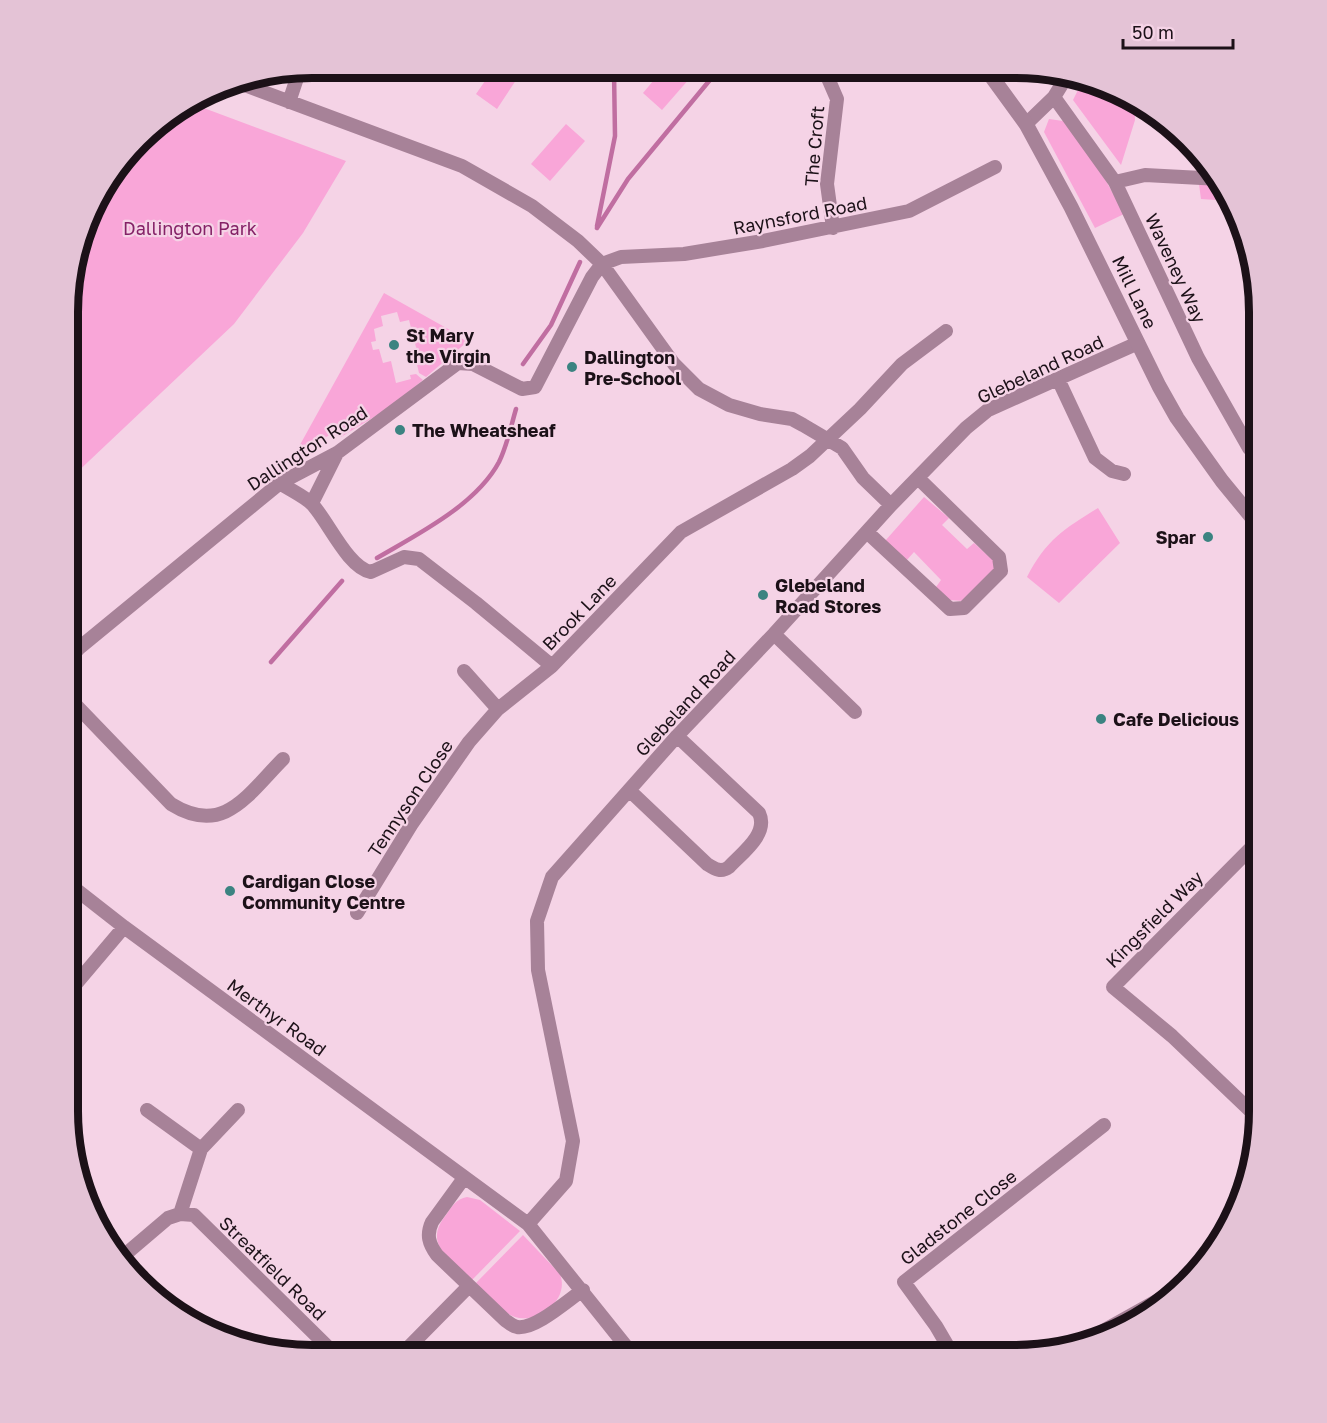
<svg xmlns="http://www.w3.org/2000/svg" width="1327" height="1423" font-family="'Golos Text',sans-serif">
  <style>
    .green { fill: #f9a6d8 }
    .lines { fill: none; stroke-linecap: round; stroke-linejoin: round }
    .stream { stroke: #c06ea1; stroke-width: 4.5 }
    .minor { stroke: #a78298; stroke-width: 14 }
    .tertiary { stroke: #a78298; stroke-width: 15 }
    .poi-dot { fill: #3b8381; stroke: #f5d3e6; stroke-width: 2 }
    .labels { text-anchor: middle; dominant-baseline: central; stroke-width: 4.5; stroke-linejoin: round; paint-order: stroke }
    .street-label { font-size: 18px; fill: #1c1118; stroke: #f5d3e6 }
    .park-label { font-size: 18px; fill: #852267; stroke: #f5d3e6 }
    .poi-label { font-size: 18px; font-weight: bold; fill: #1c1118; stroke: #f5d3e6; text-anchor: start }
    .rim { fill: none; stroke: #1c1118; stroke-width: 8 }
  </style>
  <rect width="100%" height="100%" fill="#f5d3e6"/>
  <path class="green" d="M494,68H524L497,109L476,94Z
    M664,68L695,69L697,70L662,110L643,93Z
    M1082,82L1134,99L1135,120L1121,165L1073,100Z
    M193,104L346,161L303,233L234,324L71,478L72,265L100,190L151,128Z
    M1049,119L1063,121L1099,168L1124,214L1095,228L1044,132Z
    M566,124L585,141L550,181L531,164Z
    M1199,184L1223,185L1231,201L1201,199Z
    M384,293L450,330L467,342L426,377L419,373L415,356L418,355L409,320L400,322L397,312L381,316L383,326L374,329L376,341L371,342L373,350L379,349L383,363L391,361L396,383L411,379L410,375L416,374L423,380L392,406L341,437L336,432L296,452Z
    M924,497L949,518L942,525L967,549L974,543L994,561V570L963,601L949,600L936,587L941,580L914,552L906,561L885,541Z
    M1098,508L1120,543L1059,603L1027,577C1046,540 1064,529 1098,508Z
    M467,1197L480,1200L520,1231L472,1280C451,1259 422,1245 446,1215C452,1206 456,1199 467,1197Z
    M523,1235L560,1274C570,1300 538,1324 515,1317C500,1312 487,1294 476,1283Z"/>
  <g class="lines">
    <path class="stream" d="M597,226L615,136L614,71
      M597,228L628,179L719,69
      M523,364L551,325L580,262
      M377,558C418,534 476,505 499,462C507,446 511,426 516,409
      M271,662L342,581"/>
    <path class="minor" d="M824,69L837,99L827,184L833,228
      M234,81L462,166L532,206L578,241L602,264L674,364L699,389L729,405L760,414L792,419L803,425L842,448L863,478L891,505
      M1054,97L1115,182L1198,358L1249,448L1259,459
      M289,102L300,69
      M1026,124L1054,97L1067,76
      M1115,182L1145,175L1220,179
      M602,264L621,257L684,254L763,241L909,211L995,167
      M1058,379L1095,458L1112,471L1124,474
      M280,483C290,490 304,496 312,504C328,521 348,568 371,572L404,557L419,559L476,603L552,666
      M312,503L337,453
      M868,533L950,609L964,608L1001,571L999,557L918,478
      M774,634L855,712
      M70,658L79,648L280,483L337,453L458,363L473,364L522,389L535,387L592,277L602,264
      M464,671L498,709
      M70,699L171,804C224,837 248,794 283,759
      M629,790L707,864C715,869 721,873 729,867C742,853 769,834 759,813L677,736
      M1259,840L1113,987L1172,1036L1259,1119
      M69,884L124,927L528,1224L633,1355
      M357,913L411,825L469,742L498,709L552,666L681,532L792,469L810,456L860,409L902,364L946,331
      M69,992L124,927
      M147,1110L201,1149
      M464,1178L432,1222C426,1235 429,1244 437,1255L505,1320C509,1323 512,1326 517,1327C535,1330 568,1300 583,1290
      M180,1214L201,1149L238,1110
      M528,1224L566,1181L573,1141L538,970L537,921L552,877L677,736L774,634L891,505L966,428L988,410L1138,343
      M121,1258L168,1218L180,1214L194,1215L336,1355
      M401,1355L469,1286
      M953,1355L936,1326L904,1282L1104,1125"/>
    <path class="tertiary" d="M986,69L1026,124L1071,207L1159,386L1177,418L1222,481L1259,526
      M1077,1346L1170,1294"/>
  </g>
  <g class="poi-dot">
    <circle cx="394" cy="345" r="6"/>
    <circle cx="572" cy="367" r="6"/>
    <circle cx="400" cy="430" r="6"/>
    <circle cx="1208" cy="537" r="6"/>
    <circle cx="763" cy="595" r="6"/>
    <circle cx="1101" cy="719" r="6"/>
    <circle cx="230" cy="891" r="6"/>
  </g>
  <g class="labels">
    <g class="street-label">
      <text transform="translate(814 146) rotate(-85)">The Croft</text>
      <text transform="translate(800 215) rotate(-11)">Raynsford Road</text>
      <text transform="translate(1176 268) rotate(65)">Waveney Way</text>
      <text transform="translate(1135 292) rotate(64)">Mill Lane</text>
      <text transform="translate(1040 369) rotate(-25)">Glebeland Road</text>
      <text transform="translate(307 448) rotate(-33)">Dallington Road</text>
      <text transform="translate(579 612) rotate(-46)">Brook Lane</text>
      <text transform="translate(685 703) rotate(-47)">Glebeland Road</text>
      <text transform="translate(410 798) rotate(-56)">Tennyson Close</text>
      <text transform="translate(1154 919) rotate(-45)">Kingsfield Way</text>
      <text transform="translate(277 1017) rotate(36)">Merthyr Road</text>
      <text transform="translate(958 1217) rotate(-38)">Gladstone Close</text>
      <text transform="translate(273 1268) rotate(44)">Streatfield Road</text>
    </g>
    <g class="park-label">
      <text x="190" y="228">Dallington Park</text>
    </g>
    <g class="poi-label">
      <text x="406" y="335">St Mary<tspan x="406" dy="21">the Virgin</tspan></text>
      <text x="584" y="357">Dallington<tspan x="584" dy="21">Pre-School</tspan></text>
      <text x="412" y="430">The Wheatsheaf</text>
      <text x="1196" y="537" text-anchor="end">Spar</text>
      <text x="775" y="585">Glebeland<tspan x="775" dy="21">Road Stores</tspan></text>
      <text x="1113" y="719">Cafe Delicious</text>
      <text x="242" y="881">Cardigan Close<tspan x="242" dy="21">Community Centre</tspan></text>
    </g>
  </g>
  <path d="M0 0H1327V1423H0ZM312 78H1015A234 234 0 0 1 1249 312V1111A234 234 0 0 1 1015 1345H312A234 234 0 0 1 78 1111V312A234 234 0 0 1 312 78Z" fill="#e4c3d6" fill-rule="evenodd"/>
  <path class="rim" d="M312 78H1015A234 234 0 0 1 1249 312V1111A234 234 0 0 1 1015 1345H312A234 234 0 0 1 78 1111V312A234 234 0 0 1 312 78Z"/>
  <path d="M1123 39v9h110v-9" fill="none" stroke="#1c1118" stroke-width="3"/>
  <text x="1132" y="39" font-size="18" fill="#1c1118" stroke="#f5d3e6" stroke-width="4.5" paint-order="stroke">50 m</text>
</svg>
